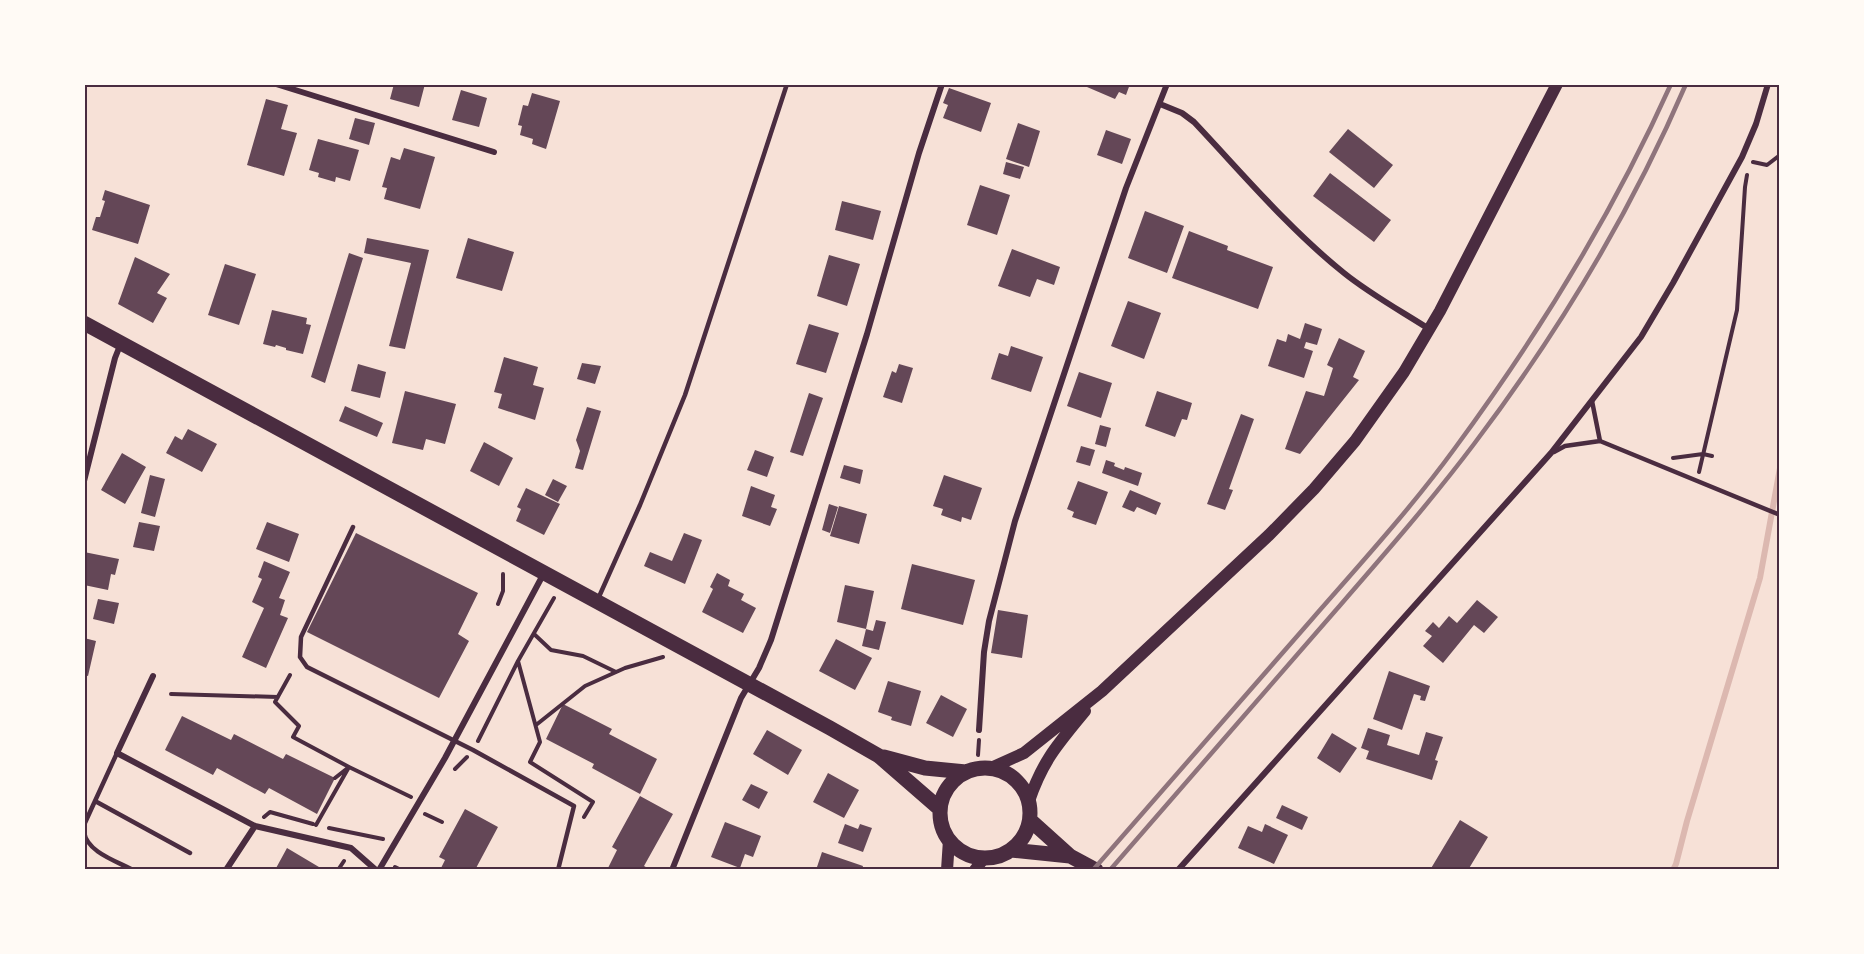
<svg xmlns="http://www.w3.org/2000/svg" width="1864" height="954" font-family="Barlow,sans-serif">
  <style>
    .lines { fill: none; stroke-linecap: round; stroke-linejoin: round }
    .stream { stroke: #dcb8b0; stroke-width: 6 }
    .building { fill: #644757 }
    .path { stroke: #4a2c40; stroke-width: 4 }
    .service { stroke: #4a2c40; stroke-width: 4.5 }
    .minor { stroke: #4a2c40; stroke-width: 6 }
    .secondary { stroke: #4a2c40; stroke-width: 12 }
    .primary { stroke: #4a2c40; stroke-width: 15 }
    .rail { stroke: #8f747c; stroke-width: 4.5 }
    .neatline { fill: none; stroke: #4a2c40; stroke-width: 2 }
  </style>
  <rect width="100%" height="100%" fill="#f7e1d7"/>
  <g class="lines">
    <path class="stream" d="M1673,870L1676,864L1687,821L1760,578L1780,468"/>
  </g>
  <path class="building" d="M394,84H425L419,107L390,99Z
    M1080,84H1130L1126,95L1119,92L1115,99Z
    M949,88L991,103L981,132L943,118L948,105L943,103Z
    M461,90L487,98L479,127L452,120Z
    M532,93L560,101L546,149L532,144L533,139L520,135L522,126L518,125L523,105L528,106Z
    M266,99L288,105L281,129L297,133L284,176L247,165Z
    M355,118L375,123L369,145L349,139Z
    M1018,123L1040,131L1029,167L1006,159Z
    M1348,129L1393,165L1374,188L1329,152Z
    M1106,130L1131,139L1122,164L1097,155Z
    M318,139L359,150L350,181L336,177L335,182L318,177L319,173L309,170Z
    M404,148L435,157L420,209L384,199L387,188L382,187L391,157L400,160Z
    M1006,162L1024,167L1020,179L1003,174Z
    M1330,173L1391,220L1374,242L1313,196Z
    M980,185L1010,195L997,235L967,225Z
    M105,190L150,205L138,244L92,230L96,217H100L105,201L102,200Z
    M842,201L881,211L873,240L835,230Z
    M1145,211L1184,226L1167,273L1128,258Z
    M1189,231L1228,246L1227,250L1273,267L1258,309L1172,278Z
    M367,238L429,250L405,349L389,346L411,263L364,253Z
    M468,238L514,252L502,291L456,278Z
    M1012,249L1060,267L1054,285L1037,279L1030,297L998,286Z
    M349,253L363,258L325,383L311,377Z
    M829,255L860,264L847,306L817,296Z
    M135,257L170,274L157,293L167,298L153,323L118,304Z
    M225,264L256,274L239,325L208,315Z
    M1128,301L1161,313L1144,359L1111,346Z
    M272,310L307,318L306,324L311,325L303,354L286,350V348L276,345L275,347L263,344Z
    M1305,323L1322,329L1317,345L1306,342L1304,348L1313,351L1304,378L1268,366L1277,339L1286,342L1288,334L1300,339Z
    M809,324L839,333L826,373L796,364Z
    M1339,338L1365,351L1353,377L1359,380L1300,454L1285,449L1306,391L1324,396L1333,368L1327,365Z
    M1011,346L1043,357L1031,392L991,379L999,353L1008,356Z
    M504,357L538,367L533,385L544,388L535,420L498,408L502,394L494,392Z
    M582,363L601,366L595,384L577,379Z
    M358,364L386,372L380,398L351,391Z
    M899,364L913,368L902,403L883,397L892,371L896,373Z
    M1079,372L1112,383L1101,418L1067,406Z
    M405,391L456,404L445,444L426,439L423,450L392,443Z
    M1157,391L1192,403L1187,420L1182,419L1175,437L1145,426Z
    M809,393L823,398L803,456L790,452Z
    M345,406L383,423L377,437L339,421Z
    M587,407L601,411L583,470L575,468L580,451L576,440Z
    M1241,414L1254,419L1229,489L1233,490L1225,510L1207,504Z
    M1100,425L1111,428L1106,447L1095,444Z
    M188,429L217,444L202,472L166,453L175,436L182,440Z
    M484,442L513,458L499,486L470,471Z
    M1081,446L1095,450L1090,466L1076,462Z
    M755,450L774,457L767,477L747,470Z
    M122,453L146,467L125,504L101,490Z
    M1106,460L1115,463L1114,466L1124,470L1125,467L1142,473L1138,486L1102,473Z
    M844,465L863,470L860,484L840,478Z
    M150,475L165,479L155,517L141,513Z
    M944,475L982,488L971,520L962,517L961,522L941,515L943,509L933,506Z
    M553,479L567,486L558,502L545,495Z
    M1078,481L1108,492L1096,525L1072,517L1074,512L1067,509Z
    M751,486L775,495L771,507L777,509L770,526L742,516Z
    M526,488L560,504L544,535L516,521L521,509L517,507Z
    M1130,490L1161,503L1156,515L1137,507L1134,512L1122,507Z
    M829,504L838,507L830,533L822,530Z
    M839,506L867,514L859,544L830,536Z
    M139,522L160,526L154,551L133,547Z
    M267,522L299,534L289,562L256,549Z
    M356,533L478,593L458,634L469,641L439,698L307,632Z
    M684,533L702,540L685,584L644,566L650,552L672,561Z
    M84,552L119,559L115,575L111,574L108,590L84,585Z
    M264,561L290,572L279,598L285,600L280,615L288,618L266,668L242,657L264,608L252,602L262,579L258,577Z
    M912,564L975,580L963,625L901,609Z
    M717,573L730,580L728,586L744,594L741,600L756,608L743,633L702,612L713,589L710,587Z
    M845,585L874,591L866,629L837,622Z
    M98,599L119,603L114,624L93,619Z
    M1477,600L1498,617L1484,633L1474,625L1443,663L1423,646L1432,636L1425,631L1433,622L1439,628L1449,616L1457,623Z
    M998,610L1028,615L1022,658L991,653Z
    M876,620L886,622L879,650L862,646L866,629L873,631Z
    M84,638L96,641L88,676L84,675Z
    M836,639L872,658L855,690L819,671Z
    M1389,671L1430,686L1425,701L1420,700L1421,696L1414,694L1402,730L1373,719Z
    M888,681L921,691L911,726L891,720L892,717L878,712Z
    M941,695L967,709L953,737L926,723Z
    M563,704L612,729L609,734L657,759L640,794L592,768L594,764L546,739Z
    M182,716L231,740L234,734L283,759L286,754L335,778L317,814L269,788L265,794L217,768L213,775L165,750Z
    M1368,728L1390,735L1387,745L1419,755L1426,732L1443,737L1435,760L1438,761L1432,780L1366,759L1369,751L1361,748Z
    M767,730L802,750L788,775L753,754Z
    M1332,733L1357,748L1340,773L1317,758Z
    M828,773L859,790L844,818L813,802Z
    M751,784L768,792L759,809L742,800Z
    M640,796L673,814L644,866L651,870H607L617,850L612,847Z
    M1282,805L1308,817L1302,830L1276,818Z
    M465,809L498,827L475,870H440L445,860L439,857Z
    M1460,820L1488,837L1468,870H1430Z
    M725,822L761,836L753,857L745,854L740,868L711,857Z
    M845,824L858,829L860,824L872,828L863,852L838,843Z
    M1265,824L1288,835L1274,864L1238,848L1248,826L1262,832Z
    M287,848L324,870H275Z
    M822,852L863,866L862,870H816Z"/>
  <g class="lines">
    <path class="path" d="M1753,162L1767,165L1780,155
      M1673,458L1703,454L1712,456
      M1699,472L1737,310L1745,187L1747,175
      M498,604L503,591V574
      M534,634L551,650L583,656L616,672
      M518,661L540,742L530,762L593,802L584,817
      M290,675L275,702L299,726L293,737L349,767L316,825
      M171,694L278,697
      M536,725L585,686L625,668L663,657
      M478,741L518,661L554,598
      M978,755L979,740
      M455,769L467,757
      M335,778L349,767L411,797
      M425,814L442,822
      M264,817L270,812L313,824
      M329,828L383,839
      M395,867L401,870
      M338,870L344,861"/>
    <path class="service" d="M1592,401L1600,441
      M1554,452L1565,446L1600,441L1780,515
      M353,527L301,637L300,657L307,667L473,750L574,806L558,870
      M598,599L640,505L685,395L787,84
      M95,801L190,853
      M84,825L117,753
      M84,832C87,852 116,861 133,870"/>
    <path class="minor" d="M276,84L494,152
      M1160,104L1182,113L1194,122C1243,174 1289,229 1344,273C1370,294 1401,311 1429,329
      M84,481L115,358L121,343
      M153,676L117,753L255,826L351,848L376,870
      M979,730L984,652L989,621L1015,521L1126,188L1167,84
      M226,870L255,826
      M379,870L445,758L544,573
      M672,870L741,698L759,668L771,640L867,334L919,153L942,84
      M1178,870L1551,453L1641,337L1673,283L1742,157L1756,124L1768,84"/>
    <path class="secondary" d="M991,768L1024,753L1102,691L1269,535L1314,489L1355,441L1404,372L1440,311L1557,84
      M1029,801C1043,760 1058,744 1085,711
      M947,870L949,840
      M975,870L984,858"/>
    <path class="primary" d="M84,323L830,728L879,756L940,809
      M884,757L925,768L966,772
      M940 813a45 45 0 1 1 90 0a45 45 0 1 1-90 0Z
      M1030,820L1070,856L1096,870
      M1011,850L1070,856"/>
    <path class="rail" d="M1093,870C1166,786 1240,702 1313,618C1362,562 1412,507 1455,448C1539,334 1613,213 1671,84
      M1110,870C1185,783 1261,697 1336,610C1383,556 1431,501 1474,444C1558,333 1631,212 1686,84"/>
  </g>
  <rect width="1864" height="954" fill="none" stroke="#fffaf5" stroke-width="171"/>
  <rect x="86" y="86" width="1692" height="782" class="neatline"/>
</svg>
